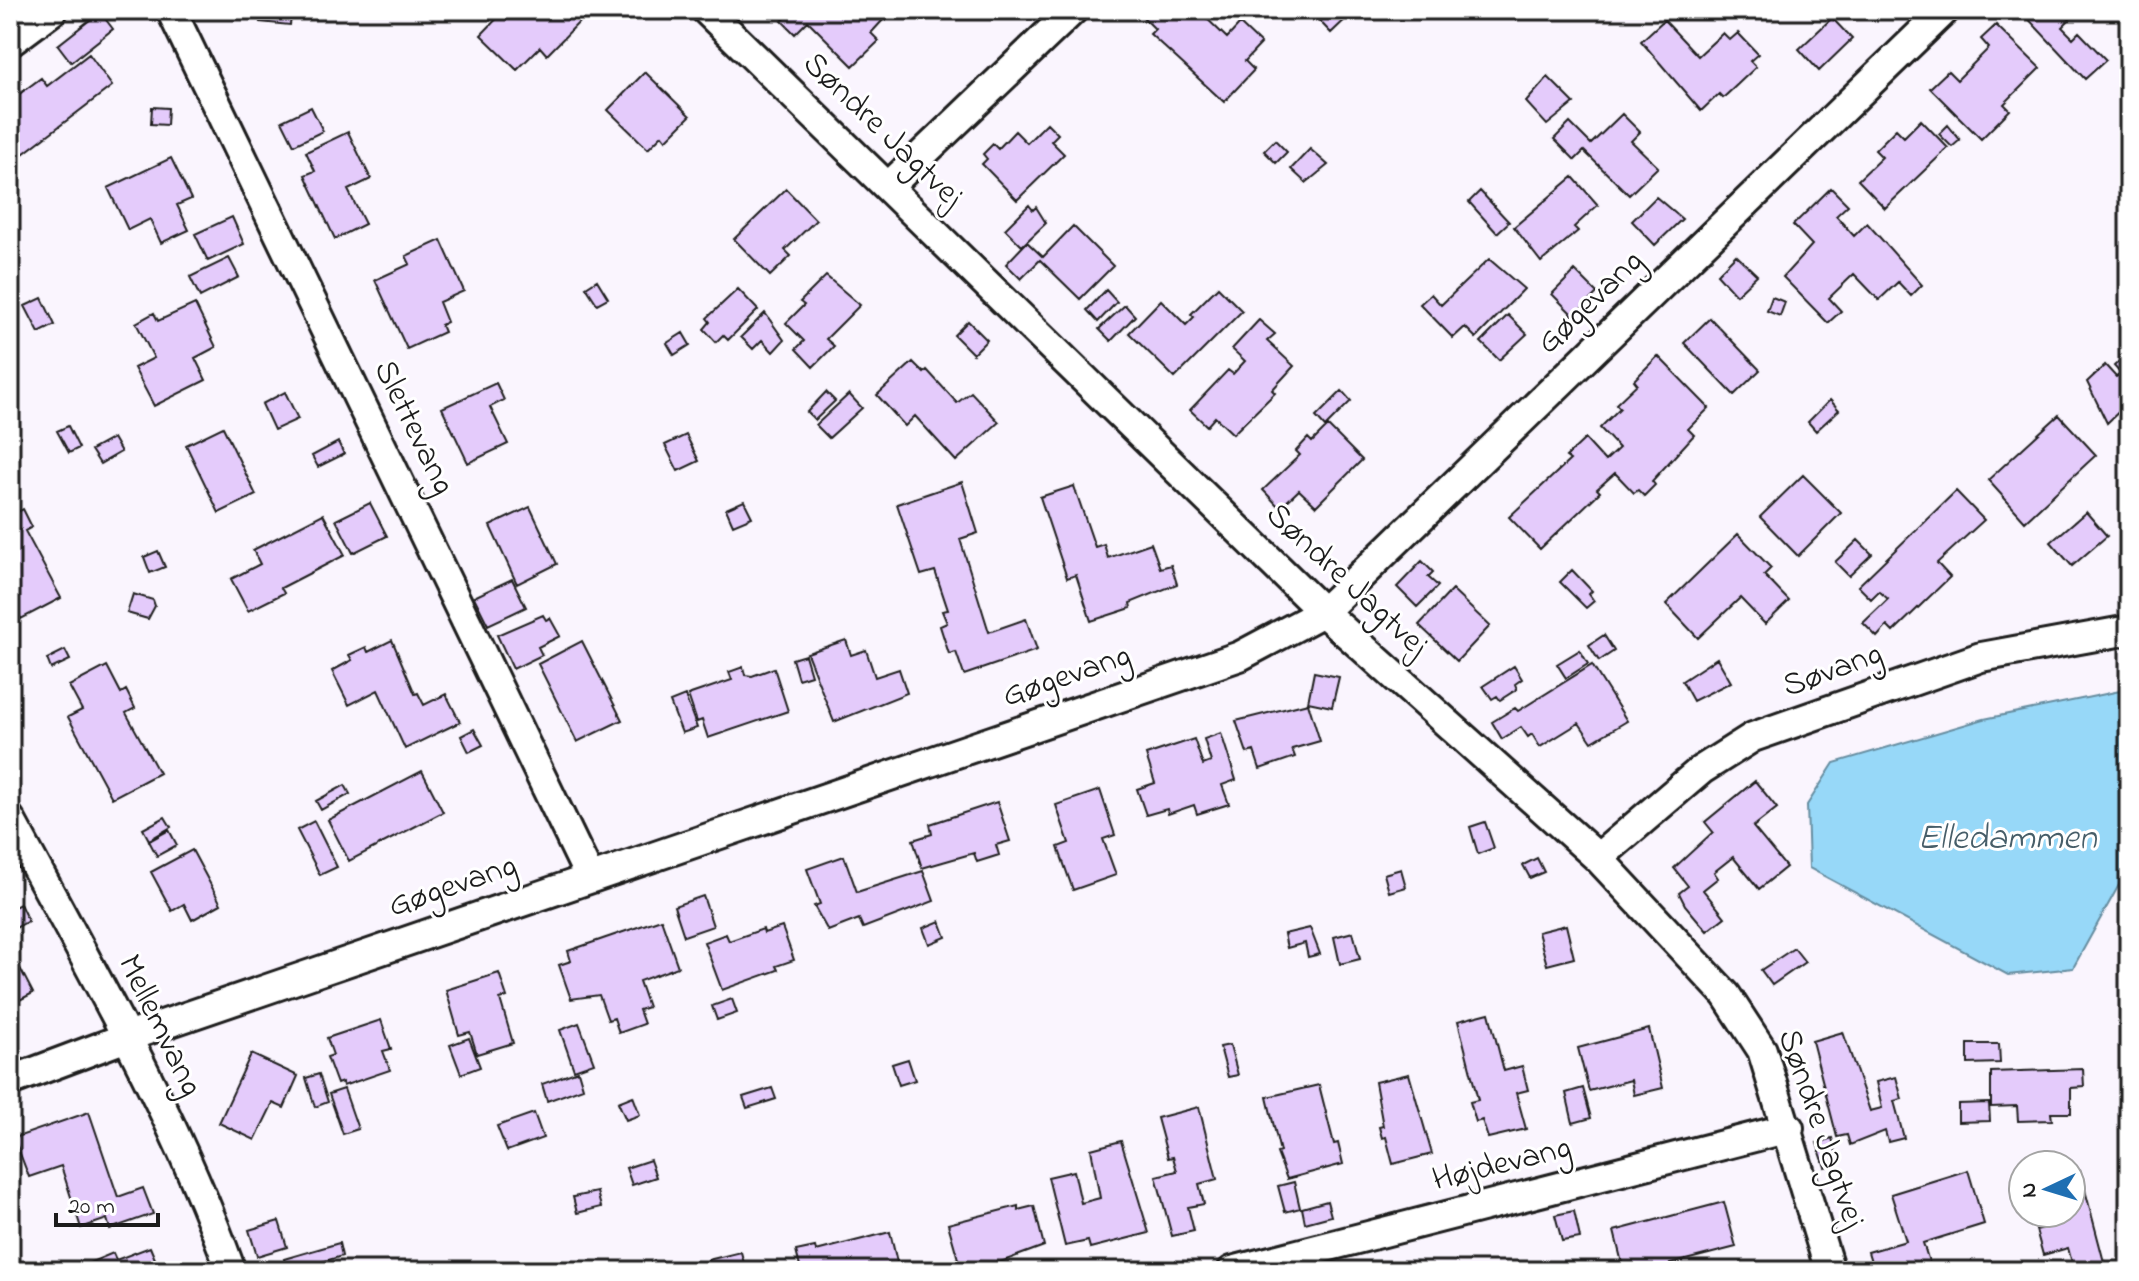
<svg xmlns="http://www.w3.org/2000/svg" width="2139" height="1281" font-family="'Indie Flower',sans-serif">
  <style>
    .water { fill: #97d8f8; stroke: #668da0; stroke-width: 2 }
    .building { fill: #e4cbfb; stroke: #1c1c1c; stroke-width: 2 }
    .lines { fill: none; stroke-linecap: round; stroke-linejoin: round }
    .minor-casing { stroke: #1c1c1c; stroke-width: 34 }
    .minor { stroke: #fff; stroke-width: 28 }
    .labels { text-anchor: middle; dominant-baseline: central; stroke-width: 6; stroke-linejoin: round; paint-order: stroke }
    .street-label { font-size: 34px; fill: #1c1c1c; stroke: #fff }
    .water-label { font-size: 36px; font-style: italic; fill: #475e69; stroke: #fff }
  </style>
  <rect width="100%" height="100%" fill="#faf5fe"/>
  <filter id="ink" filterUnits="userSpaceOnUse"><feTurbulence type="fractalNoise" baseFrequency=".0125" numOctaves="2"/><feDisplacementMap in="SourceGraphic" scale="16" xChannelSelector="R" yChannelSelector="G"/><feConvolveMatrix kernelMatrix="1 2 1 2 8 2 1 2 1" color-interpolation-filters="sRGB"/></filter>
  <g filter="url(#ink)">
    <path class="water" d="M2125,690L2129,713V867L2073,968L2008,975L1809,868L1807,805L1834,763L1984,719Z"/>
    <path class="building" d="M261,10H292L290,25L260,22Z
      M505,10H591L547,55L540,47L517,70L481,35Z
      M794,10H866L870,14L873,11L883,20L871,33L879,41L853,66L808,21L795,34L782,21Z
      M1136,10H1198L1227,38L1240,24L1261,44L1245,61L1254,70L1224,102L1150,34L1155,29Z
      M1309,10H1349L1352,13L1331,33Z
      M2020,10H2086L2081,15L2078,11L2062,27L2073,38L2079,32L2106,60L2085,79Z
      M100,12L113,29L71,62L58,45Z
      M1832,18L1852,39L1819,71L1799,49Z
      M1664,20L1698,56L1723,33L1730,40L1738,33L1758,54L1750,61L1756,67L1723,98L1719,94L1701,111L1641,41Z
      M1996,25L2040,68L2004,104L2010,110L1981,139L1930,88L1948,71L1957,80L1989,48L1981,39Z
      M89,54L112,86L11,163L10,101L41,78L47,86Z
      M645,72L690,116L666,140L662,135L648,149L608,110Z
      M1548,77L1574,103L1547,125L1526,102Z
      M152,107L168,108L167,125L151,124Z
      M311,107L323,131L294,145L282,121Z
      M1622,114L1640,132L1631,141L1658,167L1629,195L1584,151L1575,160L1554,139L1570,123L1591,144Z
      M1921,120L1948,148L1885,208L1858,180L1882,157L1875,150L1896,129L1904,137Z
      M1047,123L1058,134L1051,141L1064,154L1017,200L982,164L987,159L983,154L993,144L998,149L1015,131L1027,143Z
      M1948,125L1960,140L1952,147L1939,134Z
      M348,132L371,179L348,190L365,224L335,239L305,175L315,171L306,152Z
      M1275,140L1287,152L1276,163L1264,151Z
      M1310,149L1328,165L1306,183L1291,169Z
      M171,158L191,199L177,205L189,230L161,243L150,219L128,230L108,188Z
      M1573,177L1598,205L1574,227L1578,231L1541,262L1514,227Z
      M1831,188L1848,205L1836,216L1854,236L1867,223L1922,285L1911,296L1898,282L1879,300L1854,274L1829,298L1841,311L1828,323L1783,277L1812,245L1793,225Z
      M786,189L816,220L785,250L791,256L770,276L734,239Z
      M1480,191L1509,222L1497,233L1469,202Z
      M1656,197L1682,219L1655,245L1632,221Z
      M1029,205L1033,210L1036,207L1046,223L1022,246L1005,229Z
      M232,217L244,244L208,261L195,234Z
      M1073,226L1113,266L1080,299L1040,260L1021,279L1006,264L1027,242L1043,257Z
      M441,240L464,291L439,302L447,322L441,325L444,332L407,349L375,280L410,264L406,256Z
      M1736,255L1757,275L1736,295L1717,274Z
      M229,258L239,277L200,297L190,277Z
      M1489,259L1524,289L1476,338L1465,327L1453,338L1420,304L1431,294L1441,305Z
      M1575,271L1597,293L1574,316L1552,294Z
      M826,276L860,305L826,339L834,346L813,367L796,349L804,341L786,323L804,305L800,302Z
      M597,280L608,298L597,304L586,287Z
      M1218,287L1242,311L1175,378L1129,333L1161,300L1186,325L1194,317L1191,314Z
      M738,289L758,310L728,340L723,335L716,342L704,329L710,322L707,318Z
      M1106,290L1117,302L1098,322L1087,310Z
      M1772,297L1785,302L1780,316L1767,311Z
      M42,298L55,325L39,333L25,306Z
      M195,304L216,347L195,358L206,380L154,406L134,368L154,358L136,323L154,313L158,321Z
      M1125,305L1135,316L1111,341L1099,329Z
      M765,313L784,340L773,352L762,340L753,349L741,337Z
      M1508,315L1527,334L1499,360L1481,342Z
      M1710,318L1760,370L1734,395L1684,343Z
      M1259,320L1275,334L1267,341L1294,366L1272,390L1275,393L1233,434L1215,417L1207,426L1190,410L1228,370L1233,374L1245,361L1232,349Z
      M968,321L987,340L973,354L954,335Z
      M683,333L690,345L674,355L667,343Z
      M2129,352V402L2107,423L2087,382L2105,365L2116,377L2121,374L2114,366Z
      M1658,356L1709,408L1688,429L1694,435L1652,481L1655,485L1644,496L1638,490L1634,493L1615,473L1597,489L1600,492L1540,549L1509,517L1570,460L1566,457L1585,439L1605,461L1619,448L1600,428L1620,408L1616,404L1637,384L1634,380Z
      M913,362L924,373L927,370L957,403L971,392L999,422L956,461L915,416L905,426L877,395Z
      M496,383L504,400L490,407L508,444L468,463L442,408Z
      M1342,391L1351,401L1325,427L1316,417Z
      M285,392L298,419L274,430L262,404Z
      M826,392L835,401L815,420L807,412Z
      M849,394L862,408L829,438L816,425Z
      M1830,400L1839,410L1816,431L1808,422Z
      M2059,415L2096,455L2025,521L1988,480Z
      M68,426L79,448L69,453L57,431Z
      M1328,426L1362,460L1316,506L1299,490L1280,508L1263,490L1300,455L1296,451L1308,438L1312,442Z
      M223,427L256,495L219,513L186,445Z
      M686,435L699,461L678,471L665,445Z
      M113,438L121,452L100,464L91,450Z
      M338,442L344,454L318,467L312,456Z
      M1803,475L1841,513L1798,556L1760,517Z
      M962,482L978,533L960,539L989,632L1026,619L1037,650L964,675L956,652L949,654L940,626L947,623L942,611L948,610L935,571L921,575L897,504Z
      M1074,486L1095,547L1104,544L1108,558L1151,543L1160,568L1171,565L1177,584L1130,603L1131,608L1091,621L1076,575L1067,578L1040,497Z
      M1956,491L1984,520L1937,563L1950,577L1893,632L1887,626L1877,637L1863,623L1888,599L1879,591L1871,599L1858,586Z
      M744,501L752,517L733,525L726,509Z
      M370,503L387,536L353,553L336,520Z
      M530,507L557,564L517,584L490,526Z
      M23,509L32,527L25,531L61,598L21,619L10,599V516Z
      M2086,512L2107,536L2072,566L2051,542Z
      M323,514L345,555L281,588L284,593L248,611L231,579L260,564L253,550Z
      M1738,534L1771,568L1764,575L1789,601L1765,624L1740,598L1698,638L1666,604Z
      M1858,540L1872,554L1849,576L1835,562Z
      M158,551L165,567L150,573L144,557Z
      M1422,561L1433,572L1428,577L1438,586L1417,607L1397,587Z
      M1572,570L1592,591L1589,594L1594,601L1586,608L1560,582Z
      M512,579L526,607L488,625L474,597Z
      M1452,590L1490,626L1457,661L1419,625Z
      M133,594L153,600L155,606L148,619L127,613Z
      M543,615L546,620L550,618L560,636L538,647L542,655L513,669L497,635Z
      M1604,635L1614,651L1599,661L1589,645Z
      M392,640L415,694L418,693L424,705L446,694L460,722L405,749L378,690L349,705L332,671L352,660L349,655L366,647L368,652Z
      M846,640L851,655L866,650L875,677L899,669L907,693L834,722L807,653Z
      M582,641L622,720L577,742L538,664Z
      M65,650L70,660L51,669L47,659Z
      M1580,650L1588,664L1566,678L1557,664Z
      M805,655L811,675L798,679L792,659Z
      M1717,658L1731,682L1693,701L1682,681Z
      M1592,665L1627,721L1592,742L1579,723L1540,747L1532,734L1528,737L1521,727L1502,739L1492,722L1515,708L1518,711Z
      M107,666L121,693L126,690L135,708L126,713L159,773L112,798L68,717L82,710L69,686Z
      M1514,666L1522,679L1515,684L1517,689L1500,700L1497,696L1492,699L1483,686Z
      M743,667L745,675L752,676L774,668L788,711L708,738L702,720L697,722L688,695L732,680L729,672Z
      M1314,672L1339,677L1332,707L1308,702Z
      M685,696L697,728L682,733L670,702Z
      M1308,703L1320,741L1292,749L1295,757L1260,769L1254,751L1247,753L1236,721Z
      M474,729L483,745L469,752L461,736Z
      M1221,733L1236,780L1222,785L1229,804L1197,814L1194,805L1168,814L1167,809L1146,815L1137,789L1155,783L1146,755L1194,739L1203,765L1211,762L1204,739Z
      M422,771L443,812L349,861L328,820Z
      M1755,781L1777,808L1753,827L1786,867L1759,889L1733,857L1714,872L1718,878L1703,890L1725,917L1707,931L1685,905L1679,893L1688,886L1674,868L1713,832L1705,822Z
      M345,785L350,794L321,810L316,801Z
      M1100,790L1115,835L1103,839L1116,875L1073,890L1058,847L1069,843L1056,805Z
      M997,802L1010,841L996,845L999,855L977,862L974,853L922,868L913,840L932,834L930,824Z
      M165,817L171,827L149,840L143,829Z
      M314,821L337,867L320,875L297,830Z
      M1485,822L1494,848L1478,854L1470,827Z
      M169,830L177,845L157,856L149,841Z
      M192,850L221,904L192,920L184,904L172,911L151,872Z
      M844,856L857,892L923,871L934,901L863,928L859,919L828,931L814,906L820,904L807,869Z
      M1537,858L1544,872L1530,878L1523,865Z
      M1401,869L1406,887L1389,892L1384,874Z
      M703,896L713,926L684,936L674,906Z
      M20,904L28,921L10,931V909Z
      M661,919L678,967L639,981L648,1007L639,1010L644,1024L619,1033L614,1018L608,1020L599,995L571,999L559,965L571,961L568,951Z
      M940,921L946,937L929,944L923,928Z
      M1566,925L1574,958L1547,965L1538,932Z
      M782,927L794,960L776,966L778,970L722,990L704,942L726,934L729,941L763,929L764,933Z
      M1310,928L1320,954L1308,957L1305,943L1287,948L1284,934Z
      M1353,932L1360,959L1340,964L1334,937Z
      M1794,948L1805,962L1772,985L1761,970Z
      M10,949L33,993L10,1005Z
      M499,973L507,997L500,999L513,1043L477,1054L470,1032L459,1035L446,990Z
      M732,999L737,1013L717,1020L712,1006Z
      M1489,1013L1504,1071L1522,1066L1528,1090L1516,1093L1526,1129L1488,1138L1482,1120L1476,1122L1470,1102L1478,1100L1458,1021Z
      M381,1020L391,1049L383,1051L390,1070L343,1086L342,1082L337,1084L327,1057L333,1055L327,1038Z
      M579,1023L594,1063L574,1070L560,1030Z
      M1649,1029L1663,1088L1634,1095L1631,1080L1589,1091L1578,1048Z
      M1843,1032L1870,1111L1882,1108L1876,1082L1896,1077L1902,1099L1894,1101L1904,1138L1888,1142L1885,1131L1850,1145L1847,1135L1837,1137L1812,1041Z
      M469,1038L480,1067L461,1074L450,1045Z
      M1968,1044H1999L2000,1063L1968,1064Z
      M1230,1045L1238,1075L1228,1077L1220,1047Z
      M251,1054L298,1076L284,1108L273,1103L255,1140L219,1123Z
      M908,1059L915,1080L899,1085L892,1064Z
      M2083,1069L2084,1087L2071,1088V1113H2051L2052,1120L2018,1121L2017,1106L1991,1107V1072Z
      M578,1071L583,1088L547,1101L542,1084Z
      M319,1074L328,1102L315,1107L306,1078Z
      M1409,1074L1432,1154L1393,1164L1386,1137L1382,1138L1379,1127L1383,1126L1375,1082Z
      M1319,1085L1334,1144L1338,1143L1343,1164L1287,1179L1277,1153L1280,1152L1267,1097Z
      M772,1088L776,1099L747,1108L743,1097Z
      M1583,1088L1591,1118L1573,1123L1566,1093Z
      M344,1089L358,1129L343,1134L329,1094Z
      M633,1096L640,1115L626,1120L618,1102Z
      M1989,1103L1990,1121L1958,1122V1104Z
      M1199,1107L1217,1179L1199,1184L1204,1204L1188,1207L1194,1231L1172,1236L1156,1176L1177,1171L1173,1157L1168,1158L1157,1118Z
      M89,1112L118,1197L143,1188L153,1214L110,1229L107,1219L81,1228L61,1166L29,1177L14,1138Z
      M534,1113L543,1138L507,1151L497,1126Z
      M1832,1138L1839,1163L1825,1167L1817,1143Z
      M1121,1141L1149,1233L1090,1248L1088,1241L1065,1246L1048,1177L1074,1171L1081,1203L1100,1198L1091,1149Z
      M650,1160L656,1177L632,1185L626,1168Z
      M1968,1170L1984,1224L1923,1243L1932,1271H1874L1868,1252L1906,1241L1891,1194Z
      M2080,1171L2104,1262L2074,1270L2068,1248L2043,1255L2036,1230L2051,1226L2047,1213H2071V1173Z
      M1294,1182L1300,1208L1285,1212L1278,1186Z
      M597,1192L601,1207L577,1213L573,1197Z
      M1327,1201L1331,1216L1305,1223L1302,1208Z
      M1724,1202L1736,1247L1670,1264L1672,1271H1624L1614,1231Z
      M1018,1206V1210L1034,1206L1044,1246L976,1271H944L942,1263L958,1259L948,1224Z
      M1574,1211L1580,1238L1562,1241L1555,1215Z
      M279,1221L287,1247L257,1256L249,1230Z
      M890,1232L899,1271H801L796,1251L815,1247L816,1251Z
      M339,1243L342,1256L322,1262L324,1270L287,1271L284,1259Z
      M150,1247L160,1271H70L113,1253L116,1260Z
      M741,1252L746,1271H711L708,1260Z"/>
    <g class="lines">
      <defs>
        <path id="minor" d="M171,10L590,878
          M706,10L1323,612L1598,858L1726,995L1762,1050L1830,1271
          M10,42L53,10
          M888,187L1073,10
          M10,819C89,966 175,1114 231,1271
          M1598,858L1701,770L1753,737L1981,657L2129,630
          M10,1081L127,1037L1240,656L1323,612L1945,10
          M1232,1271L1789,1128"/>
      </defs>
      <use href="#minor" class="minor-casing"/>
      <use href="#minor" class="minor"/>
    </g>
  </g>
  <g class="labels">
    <g class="street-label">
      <text transform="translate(882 131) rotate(44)">Søndre Jagtvej</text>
      <text transform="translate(1591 303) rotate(-44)">Gøgevang</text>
      <text transform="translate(413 428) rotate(64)">Slettevang</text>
      <text transform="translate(1346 581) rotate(43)">Søndre Jagtvej</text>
      <text transform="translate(1833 671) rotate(-20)">Søvang</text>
      <text transform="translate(1067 677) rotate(-19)">Gøgevang</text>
      <text transform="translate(453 887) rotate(-19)">Gøgevang</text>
      <text transform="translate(159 1026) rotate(64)">Mellemvang</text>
      <text transform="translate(1820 1129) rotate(71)">Søndre Jagtvej</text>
      <text transform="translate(1502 1165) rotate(-14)">Højdevang</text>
    </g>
    <g class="water-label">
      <text x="2007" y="839">Elledammen</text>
    </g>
  </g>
  <rect width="2139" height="1281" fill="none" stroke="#fff" stroke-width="40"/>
  <rect x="20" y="20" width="2099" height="1241" fill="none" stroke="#1c1c1c" stroke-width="3" filter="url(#ink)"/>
  <g transform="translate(2047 1189) rotate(266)"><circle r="38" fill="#ffffff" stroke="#a4a4a4" stroke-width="2"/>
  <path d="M0-6L14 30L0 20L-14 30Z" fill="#1f6fb2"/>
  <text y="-12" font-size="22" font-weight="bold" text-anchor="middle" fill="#1c1c1c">N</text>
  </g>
  <path d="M56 1213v12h102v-12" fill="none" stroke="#1c1c1c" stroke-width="4"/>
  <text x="68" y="1213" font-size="24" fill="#1c1c1c" stroke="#ffffff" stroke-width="6" paint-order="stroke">20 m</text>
</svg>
